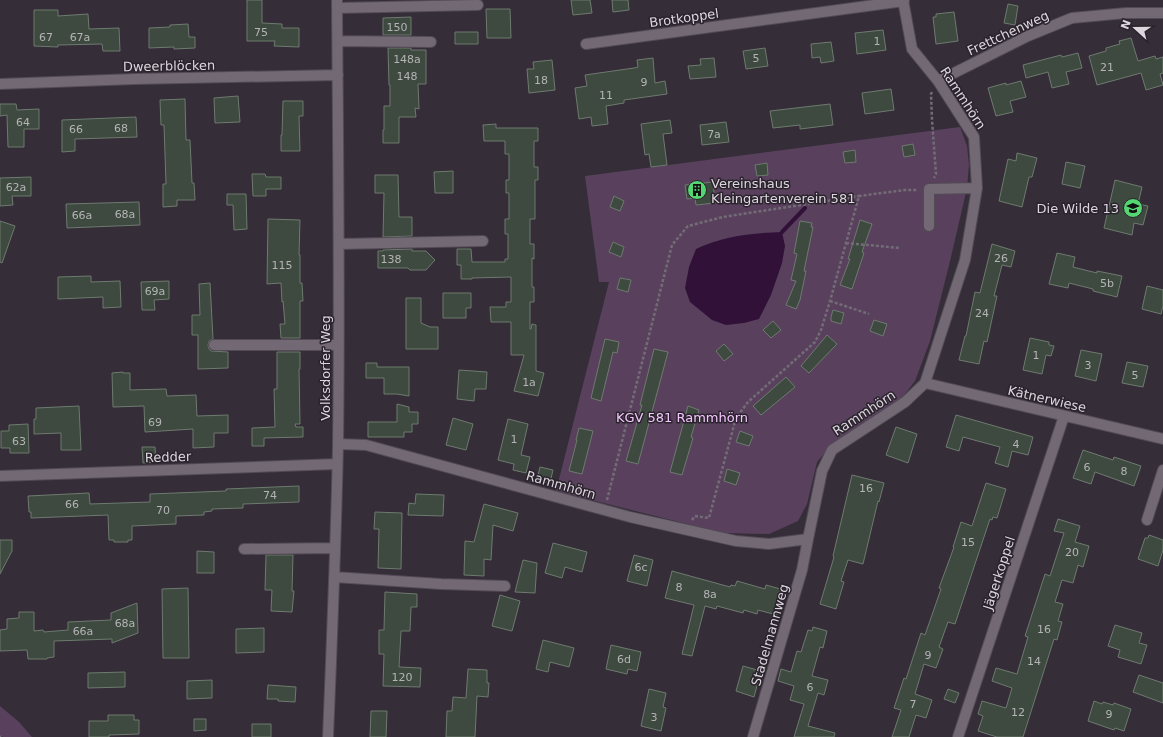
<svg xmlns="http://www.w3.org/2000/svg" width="1163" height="737" font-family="'DejaVu Sans',sans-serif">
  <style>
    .green { fill: #59415e }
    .water { fill: #321139 }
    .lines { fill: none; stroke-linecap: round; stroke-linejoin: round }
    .stream { stroke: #321139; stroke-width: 4 }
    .building { fill: #3e493f; stroke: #6e7a6f }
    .minor-casing { stroke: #524b54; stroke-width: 12 }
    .path { stroke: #736c76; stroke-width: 2.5; stroke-dasharray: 3 2; stroke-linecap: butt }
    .minor { stroke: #726975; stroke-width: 10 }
    .labels { text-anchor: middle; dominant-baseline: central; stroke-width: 3; stroke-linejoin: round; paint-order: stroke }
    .number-label { font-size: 11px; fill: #b4b4b6 }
    .street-label { font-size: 13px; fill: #dcd7de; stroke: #2b232d }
    .poi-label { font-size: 13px; fill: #dcd7de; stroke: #2b232d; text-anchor: start }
    .park-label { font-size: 13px; fill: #f4c7ff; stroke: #2b232d }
  </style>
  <rect width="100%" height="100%" fill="#352d38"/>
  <path class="green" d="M960,127L967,146L969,165L967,188L951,257L930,341L915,381L901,399L833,443L817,462L807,504L798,521L769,534L723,533L556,491L609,282H599L585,176Z
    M0,706L19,722L32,737H3L0,735Z"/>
  <path class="water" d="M782,232L785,246L782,263L771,295L759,319L744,323L726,325L712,320L690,302L685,288L689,267L696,249C722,236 753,233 782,232Z"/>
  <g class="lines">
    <path class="stream" d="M782,232L805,208"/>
  </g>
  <path class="building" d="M247,0H262V23L282,24V28H299V47L274,46L275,41H247Z
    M571,0H590L592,13L573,15Z
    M612,0H628L629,10L613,12Z
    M1008,4L1018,6L1015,25L1004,23Z
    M486,9H510L511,38H487Z
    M34,10H58V16L88,14L89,29L119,28L120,51H103L102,44L58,45V47L34,46Z
    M954,12L958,41L936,44L933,17H936V14Z
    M411,17V35H383V18Z
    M188,24L189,37H195V48L174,49V47L149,48V28L170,27V25Z
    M883,30L886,50L857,54L855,33Z
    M455,32H478V44H455Z
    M1131,38L1138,61L1155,56L1156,59L1163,57V73L1160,74L1163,85L1146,90L1141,73L1097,85L1089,56L1106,51V48L1120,44L1119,41Z
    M831,42L834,61L821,63L820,57L812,58L811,44Z
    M388,48H411V50H426V84H418L419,109L415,108L416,117H399V143H383V130H384V106H390V85H389Z
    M765,48L768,66L746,69L743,51Z
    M1078,53L1082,68L1066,72L1069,84L1052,88L1048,72L1026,78L1023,65L1061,55L1062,57Z
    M653,58L655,83L665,81L667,94L624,100V103L606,106L608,124L592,126L591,117L579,119L575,88L587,86L585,75L634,68L638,67L637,60Z
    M714,58L716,77L690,79L688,66L701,65L700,59Z
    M552,60L555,90L529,93L527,69H534L533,62Z
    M1021,81L1026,97L1010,101L1013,112L996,116L988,88L1006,83V85Z
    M891,89L894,110L865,114L862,93Z
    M238,96L240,122L215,123L214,98Z
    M185,99L186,140H190L192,183H194L195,200H177V206L163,207V184H166L165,154L164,125H161L160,100Z
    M283,101H303V116H299L300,151H281V135H282Z
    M0,104H16L17,110L39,109V129H24V147H8L7,115L0,116Z
    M830,104L833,125L800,129V125L773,128L770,111Z
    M136,117L137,137L75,139V151L62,152V120Z
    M670,120L672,133L663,134L667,165L651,167L649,154L645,155L641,124Z
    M726,122L729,142L702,145L700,125Z
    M496,124V128H538V141H534V167H538V180H535V219H530V244H534V259L532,258V287H534V302H530V329H531L532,324L536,325V371L544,373L538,396L514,391L524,355H511V322H491L490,307H506V302H511V277L472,278V279H461V265H457V249H471L472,262H505V259H508V234H505V219H509V193H506V180H509V154H505V141H484L483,125Z
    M913,144L915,155L904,157L902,146Z
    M855,150L856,162L845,163L843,152Z
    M1017,153L1037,158L1032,177H1029L1022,207L999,201L1008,159L1016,161Z
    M1066,162L1085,166L1080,188L1062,184Z
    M767,163L768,175L757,176L755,165Z
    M453,171V193H435L434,172Z
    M252,174H265L266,177H281V189H266V196H253Z
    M375,175H398L399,217H412V236L383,237L384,193H375Z
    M31,177V196H12L13,205L0,206V178Z
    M1115,180L1142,187L1138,204L1148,206L1143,225L1134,223L1132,235L1104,228Z
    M713,182L715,203L696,205L695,198L687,199L685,185Z
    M227,194H246L247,229L234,230L233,205H227Z
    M614,196L624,201L620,211L610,207Z
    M139,202L140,225L67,228L66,204Z
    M268,219L300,220L299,255H300V283H302L303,301H300V338H281L280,324H285L283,301L282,302L281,283L267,284Z
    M860,220L872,224L862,252L864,253L852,289L840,285L850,259H848Z
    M0,221L15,226L2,263L0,262Z
    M800,221L812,223L811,227H813L804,271H806L800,300L796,309L786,305L796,281L791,280L797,254L794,253Z
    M613,242L624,247L621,257L609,252Z
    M992,244L1015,251L1011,267L1002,265L994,296H997L987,342L984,341L979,364L959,360L965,336H966L975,292L980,293Z
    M412,249V251H426L435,260L426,270H410L408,268H378V251H383V250Z
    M1057,253L1075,257L1073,267L1097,273V271L1122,276L1117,297L1093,291V289L1069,283L1068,288L1049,284Z
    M91,276V282L120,281L121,307L103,308V297L58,299V277Z
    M620,278L631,280L628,292L617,289Z
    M169,281V299L154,300L155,310H142L141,282Z
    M210,283L213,339L209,341L208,345L209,349L211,351L228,352V368L198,369V335H192V315H200L199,284Z
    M1147,286L1163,290V306L1161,314L1142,309Z
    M443,293H471V308H466V318H443Z
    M406,298H421V323L430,327H438V349H406Z
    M833,310L844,313L841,324L831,321V317Z
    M874,320L887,324L883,336L870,331Z
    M773,321L781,330L771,338L763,330Z
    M827,335L837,344L809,373L801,366Z
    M1030,338L1049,342V345L1054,346L1051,356L1046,355L1042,374L1023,370Z
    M605,339L619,342L617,353L613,352L601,401L591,398Z
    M724,344L733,354L724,361L716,351Z
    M654,349L668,352L638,464L626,461L642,405H640Z
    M1081,350L1102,354L1096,381L1075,376Z
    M277,352H300V369H299L300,424H295L296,427H303V437L264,438V446H252V428L275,427L274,389H277Z
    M1127,362L1148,366L1143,387L1122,383Z
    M366,363H377V367H409V396L397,394H384V378H366Z
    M459,370L487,372L486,389H475L474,401L457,399Z
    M123,372V373H130V390L166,389L167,396L196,395L197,416L228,415V433H214V447L193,448V429L145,432L144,406L113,407L112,373Z
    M786,377L795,387L761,415L753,406Z
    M397,404L409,407V412H418V424H412V432H404V437H368V422H397Z
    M79,406L81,450H61V433L34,434V419H36V408Z
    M688,406L699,410L691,437L693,438L682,475L670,472Z
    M956,415L1033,437L1028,455L1012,451L1008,467L995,463L1000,447L963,437L959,451L946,447Z
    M453,418L473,424L466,450L446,445Z
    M508,419L528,424L521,455L530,457L526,473L513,470L514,464L498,460Z
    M28,424L29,453H10V448H1V431H9V425Z
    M896,427L917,434L908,463L886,455Z
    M579,428L593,431L582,474L569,471L577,440H576Z
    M740,431L753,436L749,446L736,442Z
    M142,447H155L156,462L143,463Z
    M1083,450L1113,460L1114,457L1141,466L1134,486L1095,472L1091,484L1073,478Z
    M540,467L553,470L550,483L537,480Z
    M727,469L740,473L736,485L724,481Z
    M852,475L884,483L879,502L878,501L863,564L848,560L841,581L844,582L836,609L820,604L834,557L833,556Z
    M986,483L1006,489L997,518L993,517L992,520L990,519L955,624L948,622L939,647L943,649L936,668L924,664L915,694L932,700L926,718L916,715L909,737H892L901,710L894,708L904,678L906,679L921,633L925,635L941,589L939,588L954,547H953L961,522L972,526Z
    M299,486V502L243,504V508L212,509V511L204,512V515L176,516V524L132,526V540H128V542H114V540H109L108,515L31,518V512H29L28,496L89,493L90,504L150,502V494L226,491V489Z
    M416,494L444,495L443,516L408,515L409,503L415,504Z
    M484,504L518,513L513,531L493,525L491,560L484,559V576L464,575L465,541L474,542Z
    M375,512L402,513L401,569L378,568L379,529H374Z
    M1058,519L1080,526L1075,542L1089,546L1083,567L1078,565L1073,583L1062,580L1055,602L1063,604L1058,621L1062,622L1057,640L1054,639L1023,737H997L978,731L983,716L978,714L982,701L1006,708L1012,688L992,681L996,668L1017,674L1028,637L1025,636L1045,574L1050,576L1064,533L1054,531Z
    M1149,535L1163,540V550L1158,566L1138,559L1145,538H1148Z
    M0,540H12V551L0,574Z
    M553,543L587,552L582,572L565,567L562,578L545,573Z
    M197,551L214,552V573H197Z
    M266,555H293L292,591H294L292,612L271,611L272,590H265Z
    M634,555L653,560L647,586L627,581Z
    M523,560L537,563L535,593L515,592Z
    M672,571L730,587L731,585L735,586L737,581L765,589L766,585L784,590L777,615L758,610L757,614L744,610L743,613L717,606L716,609L705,606L692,656L682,654L694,605L665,598Z
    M188,588L189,658H163L162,589Z
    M385,592L417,594V607H411L410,631H401L399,667L421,668L420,687L383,686L384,654H379V630H384Z
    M500,595L520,601L512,631L492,626Z
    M137,603L138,633L112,643V639L54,641V657L47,658V659H28L27,650L0,651V630L7,629V619L19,618V612H34V631L43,630L44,632L68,630V622L111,620V613Z
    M1115,625L1142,633L1139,643L1147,645L1141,664L1118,657L1120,650L1108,646Z
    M813,627L827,631L823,648L820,647L812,676L828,680L824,695L818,693L808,726L835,733L834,737H794L804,704L790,700L794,686L778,681L781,669L791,672L797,651L801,652L808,630L812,631Z
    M264,628V652L236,653V629Z
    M543,640L574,648L569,667L550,662L548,672L536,669Z
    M611,645L641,652L637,671L628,669L627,674L606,669Z
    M743,666L761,671L754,697L736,691Z
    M468,669L487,670V683H489L488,697L477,696L475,737H446L447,711H452L453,697L466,698Z
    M125,672V687L88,688V673Z
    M1139,675L1163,683V703L1133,692Z
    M212,680V698L187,699V681Z
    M268,685L296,687L295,702L278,701V699H267Z
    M649,689L666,693L663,707L666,708L661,731L641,726Z
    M948,689L959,693L955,703L944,699Z
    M1094,701L1102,704L1103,702L1113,705L1114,703L1131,709L1124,731L1115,728L1114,730L1088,721Z
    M371,711H387L386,737H370Z
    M108,715H134V720H139V734L109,735V737H89V721H108Z
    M194,719H206V730L194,731Z
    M252,724H271V737H252Z"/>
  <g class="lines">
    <defs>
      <path id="minor" d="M337,8L478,5
        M338,41L431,42
        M586,44L904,1
        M938,81L1028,36L1072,18L1126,13H1163
        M0,84L135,79L338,75
        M929,226V189L977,188
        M339,244L483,241
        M214,345H338
        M925,383L1163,439
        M338,444L366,445L630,517L736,541L769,544L808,539L822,471L832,450L905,402L925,383L965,260L977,188L974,137L938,81L912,49L903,0
        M0,476L337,464
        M1147,520L1163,470
        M244,549L335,548
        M334,577L441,584L505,586
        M328,737C332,640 336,542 338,445C340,296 338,148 337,0
        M753,737L802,570L808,539
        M958,737L1064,416"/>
    </defs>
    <use href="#minor" class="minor-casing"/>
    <path class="path" d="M932,92L931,94L932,120L936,174L934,178
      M846,243L900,248
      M830,301L869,314
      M607,500L672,245L688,226L723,217L859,196
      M692,520L695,516L709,518L736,418L748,402L815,342L821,330L830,301L859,196L905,190H918
      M0,736L1,737"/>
    <use href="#minor" class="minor"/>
  </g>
  <defs>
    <symbol id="building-disc" viewBox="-11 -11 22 22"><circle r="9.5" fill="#54d672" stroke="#2b232d"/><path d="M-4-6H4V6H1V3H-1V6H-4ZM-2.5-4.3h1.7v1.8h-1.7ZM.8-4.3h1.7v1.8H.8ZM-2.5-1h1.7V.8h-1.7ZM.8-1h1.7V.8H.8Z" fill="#111"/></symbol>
    <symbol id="school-disc" viewBox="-11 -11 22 22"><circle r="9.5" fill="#54d672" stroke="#2b232d"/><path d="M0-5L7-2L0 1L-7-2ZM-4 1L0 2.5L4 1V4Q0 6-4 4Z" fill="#111"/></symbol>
  </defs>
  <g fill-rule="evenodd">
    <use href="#building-disc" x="686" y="179" width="22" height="22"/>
    <use href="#school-disc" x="1122" y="197" width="22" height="22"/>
  </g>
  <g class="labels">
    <g class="number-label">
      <text x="397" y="27">150</text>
      <text x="261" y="32">75</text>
      <text x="46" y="37">67</text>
      <text x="80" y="37">67a</text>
      <text x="877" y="41">1</text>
      <text x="756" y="58">5</text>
      <text x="407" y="59">148a</text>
      <text x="1107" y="67">21</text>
      <text x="407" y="76">148</text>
      <text x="541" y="80">18</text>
      <text x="644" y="82">9</text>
      <text x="606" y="95">11</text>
      <text x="23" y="122">64</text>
      <text x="121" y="128">68</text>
      <text x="76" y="129">66</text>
      <text x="714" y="134">7a</text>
      <text x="16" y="187">62a</text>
      <text x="125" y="214">68a</text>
      <text x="82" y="215">66a</text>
      <text x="1001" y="258">26</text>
      <text x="391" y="259">138</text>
      <text x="282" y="265">115</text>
      <text x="1107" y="283">5b</text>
      <text x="155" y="291">69a</text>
      <text x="982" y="313">24</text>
      <text x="1036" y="355">1</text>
      <text x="1088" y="365">3</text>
      <text x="1135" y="375">5</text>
      <text x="529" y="382">1a</text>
      <text x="155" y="422">69</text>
      <text x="514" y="439">1</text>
      <text x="19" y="441">63</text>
      <text x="1016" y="444">4</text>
      <text x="1087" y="467">6</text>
      <text x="1124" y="471">8</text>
      <text x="866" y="488">16</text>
      <text x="270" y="495">74</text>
      <text x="72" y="504">66</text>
      <text x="163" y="510">70</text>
      <text x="968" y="542">15</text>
      <text x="1072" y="552">20</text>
      <text x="641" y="567">6c</text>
      <text x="679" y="587">8</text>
      <text x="710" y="594">8a</text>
      <text x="125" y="623">68a</text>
      <text x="1044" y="629">16</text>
      <text x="83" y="631">66a</text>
      <text x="928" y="655">9</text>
      <text x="624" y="659">6d</text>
      <text x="1034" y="661">14</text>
      <text x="402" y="677">120</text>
      <text x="810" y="687">6</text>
      <text x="913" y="704">7</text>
      <text x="1018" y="712">12</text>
      <text x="1109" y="714">9</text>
      <text x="654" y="717">3</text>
    </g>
    <g class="street-label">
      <text transform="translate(684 18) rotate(-8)">Brotkoppel</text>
      <text transform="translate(1008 33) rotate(-25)">Frettchenweg</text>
      <text transform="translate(169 66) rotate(-1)">Dweerblöcken</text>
      <text transform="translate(963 98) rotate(57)">Rammhörn</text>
      <text transform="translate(325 368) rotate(-90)">Volksdorfer Weg</text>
      <text transform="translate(1047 399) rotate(13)">Kätnerwiese</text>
      <text transform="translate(864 413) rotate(-33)">Rammhörn</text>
      <text transform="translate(168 457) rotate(-2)">Redder</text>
      <text transform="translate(561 485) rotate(16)">Rammhörn</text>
      <text transform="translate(999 573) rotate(-72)">Jägerkoppel</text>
      <text transform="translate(770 635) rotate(-74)">Stadelmannweg</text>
    </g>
    <g class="poi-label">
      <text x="711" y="183">Vereinshaus<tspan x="711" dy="15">Kleingartenverein 581</tspan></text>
      <text x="1119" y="208" text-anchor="end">Die Wilde 13</text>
    </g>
    <g class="park-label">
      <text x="682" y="417">KGV 581 Rammhörn</text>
    </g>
  </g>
  <g transform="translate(1135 28) rotate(291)" stroke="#2b232d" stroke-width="3" paint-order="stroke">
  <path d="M0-3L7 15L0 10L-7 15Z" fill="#dcd7de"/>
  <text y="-6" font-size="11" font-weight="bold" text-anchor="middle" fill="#dcd7de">N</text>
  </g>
</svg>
